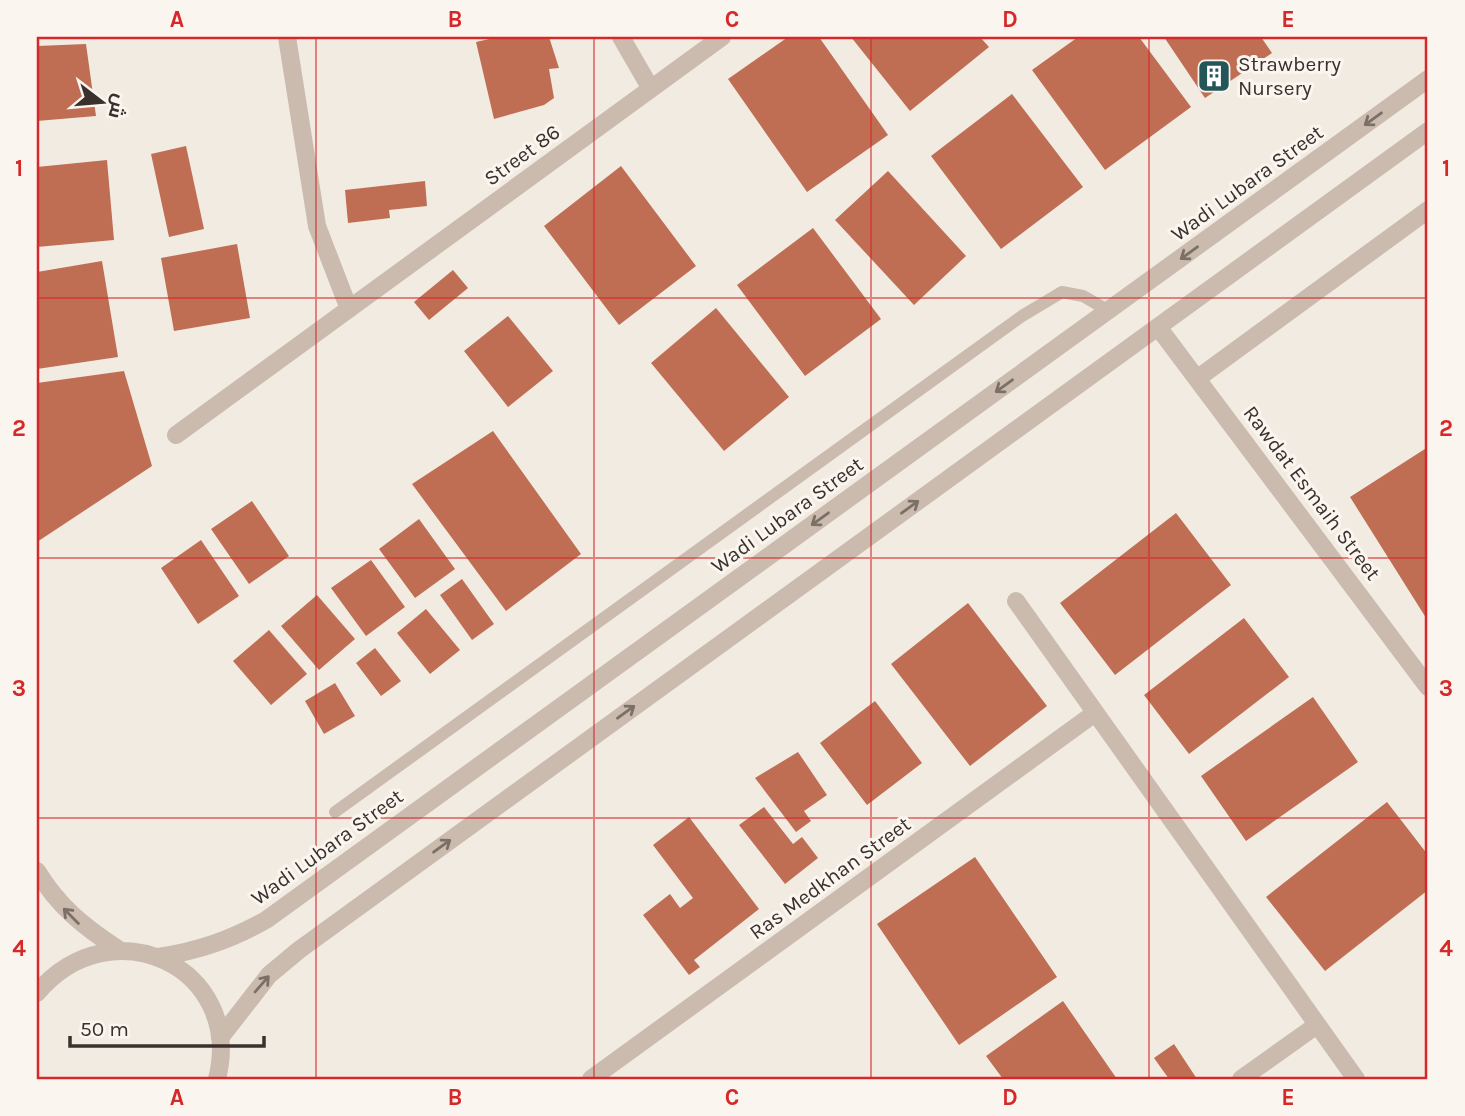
<svg xmlns="http://www.w3.org/2000/svg" width="1465" height="1116" font-family="Karla,Cairo,sans-serif">
  <style>
    .building { fill: #bf6e54 }
    .lines { fill: none; stroke-linecap: round; stroke-linejoin: round }
    .service { stroke: #cabbae; stroke-width: 12 }
    .minor { stroke: #cabbae; stroke-width: 18 }
    .tertiary { stroke: #cabbae; stroke-width: 18 }
    .oneway { stroke: #7b6f66 }
    .grid { fill: none; stroke: #d62828; stroke-width: 2; stroke-opacity: 0.55 }
    .labels { text-anchor: middle; dominant-baseline: central; stroke-width: 6; stroke-linejoin: round; paint-order: stroke }
    .poi-label { font-size: 21px; fill: #3a302c; stroke: #faf5ef; text-anchor: start }
    .street-label { font-size: 21px; fill: #3a302c; stroke: #faf5ef }
    .neatline { fill: none; stroke: #d62828; stroke-width: 2.5 }
    .grid-label { font-size: 23px; text-anchor: middle; font-weight: bold; fill: #d62828 }
  </style>
  <rect width="100%" height="100%" fill="#f2ebe2"/>
  <path class="building" d="M498,37H549L559,68L549,69L554,98L544,105L494,119L476,42Z
    M788,37H819L888,135L807,192L728,79Z
    M851,37H980L989,47L910,111Z
    M1078,37H1139L1191,107L1105,170L1032,70Z
    M1164,37H1261L1272,53L1205,98Z
    M86,44L96,116L37,121V46Z
    M1012,94L1083,187L1001,249L931,156Z
    M186,146L204,229L169,237L151,154Z
    M107,160L114,240L37,247V167Z
    M621,166L696,266L619,325L544,226Z
    M888,171L966,256L914,305L835,220Z
    M425,181L427,206L389,210L390,218L348,223L345,190Z
    M813,228L881,319L805,376L737,285Z
    M237,244L250,318L174,331L161,258Z
    M102,261L118,357L37,369V272Z
    M453,270L468,288L429,320L414,302Z
    M716,308L789,397L724,451L651,363Z
    M508,316L553,371L508,407L464,351Z
    M124,371L152,466L37,542V383Z
    M493,431L581,554L506,611L412,484Z
    M1428,447V621L1350,497Z
    M252,501L289,556L249,584L211,529Z
    M1176,513L1231,585L1115,675L1060,603Z
    M419,519L455,569L415,598L379,549Z
    M201,540L239,596L198,624L161,568Z
    M371,560L405,607L366,636L331,588Z
    M462,579L494,624L472,640L440,595Z
    M317,595L355,639L319,670L281,626Z
    M968,603L1047,706L970,766L891,664Z
    M426,609L460,650L430,674L397,633Z
    M1244,618L1289,677L1189,754L1144,695Z
    M269,630L307,674L271,705L233,661Z
    M375,648L401,681L381,696L356,663Z
    M335,683L355,716L324,734L305,701Z
    M1313,697L1358,762L1246,841L1201,776Z
    M875,701L922,763L867,805L820,743Z
    M798,752L827,795L804,811L811,821L796,832L755,778Z
    M1387,802L1428,855V890L1325,971L1266,897Z
    M764,807L793,844L802,837L818,858L785,884L739,825Z
    M689,817L759,909L694,960L700,967L689,975L643,915L670,894L680,908L693,898L653,845Z
    M975,857L1057,977L959,1045L877,924Z
    M1063,1001L1117,1079H1003L986,1056Z
    M1174,1044L1197,1079H1169L1154,1058Z"/>
  <g class="lines">
    <path class="service" d="M335,812L1022,316L1062,292L1083,296L1109,311"/>
    <path class="minor" d="M287,37L317,226L349,309
      M621,37L651,89
      M1158,327L1428,687
      M1198,378L1428,210
      M176,435L722,37
      M1016,601L1356,1079
      M591,1079L1095,713
      M1241,1079L1317,1025"/>
    <path class="tertiary" d="M37,871C58,906 84,927 118,949
      M158,957C198,951 230,940 266,920L1428,79
      M37,993C112,904 245,968 217,1079
      M220,1038L269,975L299,950L1428,131"/>
  </g>
  <defs><path id="oneway-shaft" d="M-6 0H5M1.5-3L5.5 0L1.5 3" fill="none" stroke-width="1.6" stroke-linecap="round" stroke-linejoin="round" transform="scale(1.75)"/></defs>
  <g class="oneway">
    <use href="#oneway-shaft" transform="translate(1373 119) rotate(144)"/>
    <use href="#oneway-shaft" transform="translate(1189 253) rotate(144)"/>
    <use href="#oneway-shaft" transform="translate(1004 386) rotate(144)"/>
    <use href="#oneway-shaft" transform="translate(910 507) rotate(-36)"/>
    <use href="#oneway-shaft" transform="translate(820 519) rotate(144)"/>
    <use href="#oneway-shaft" transform="translate(626 712) rotate(-36)"/>
    <use href="#oneway-shaft" transform="translate(442 846) rotate(-36)"/>
    <use href="#oneway-shaft" transform="translate(71 916) rotate(-135)"/>
    <use href="#oneway-shaft" transform="translate(262 984) rotate(-49)"/>
  </g>
  <path class="grid" d="M316,37V1079M594,37V1079M871,37V1079M1149,37V1079M37,298H1428M37,558H1428M37,818H1428"/>
  <defs>
    <symbol id="building-square" viewBox="-11 -11 22 22"><rect x="-9" y="-9" width="18" height="18" rx="4" fill="#245659" stroke="#faf5ef"/><path d="M-4-6H4V6H1V3H-1V6H-4ZM-2.5-4.3h1.7v1.8h-1.7ZM.8-4.3h1.7v1.8H.8ZM-2.5-1h1.7V.8h-1.7ZM.8-1h1.7V.8H.8Z" fill="#fff"/></symbol>
  </defs>
  <g fill-rule="evenodd">
    <use href="#building-square" x="1195" y="57" width="38" height="38"/>
  </g>
  <g class="labels">
    <g class="poi-label">
      <text x="1238" y="64">Strawberry<tspan x="1238" dy="24">Nursery</tspan></text>
    </g>
    <g class="street-label">
      <text transform="translate(522 155) rotate(-36)">Street 86</text>
      <text transform="translate(1247 183) rotate(-36)">Wadi Lubara Street</text>
      <text transform="translate(1312 493) rotate(53)">Rawdat Esmaih Street</text>
      <text transform="translate(787 515) rotate(-36)">Wadi Lubara Street</text>
      <text transform="translate(327 847) rotate(-36)">Wadi Lubara Street</text>
      <text transform="translate(830 878) rotate(-36)">Ras Medkhan Street</text>
    </g>
  </g>
  <rect width="1465" height="1116" fill="none" stroke="#faf5ef" stroke-width="77"/>
  <g transform="translate(102 102) rotate(106)" stroke="#faf5ef" stroke-width="5" paint-order="stroke">
  <path d="M0-5L12 26L0 18L-12 26Z" fill="#3a302c"/>
  <text y="-10" font-size="19" font-weight="bold" text-anchor="middle" fill="#3a302c">ش</text>
  </g>
  <path d="M70 1036v10h194v-10" fill="none" stroke="#3a302c" stroke-width="3.5"/>
  <text x="80" y="1036" font-size="21" fill="#3a302c" stroke="#faf5ef" stroke-width="5" paint-order="stroke">50 m</text>
  <rect x="38" y="38" width="1388" height="1040" class="neatline"/>
  <g class="grid-label">
    <text x="177" y="27">A</text>
    <text x="455" y="27">B</text>
    <text x="732" y="27">C</text>
    <text x="1010" y="27">D</text>
    <text x="1288" y="27">E</text>
    <text x="19" y="176">1</text>
    <text x="1446" y="176">1</text>
    <text x="19" y="436">2</text>
    <text x="1446" y="436">2</text>
    <text x="19" y="696">3</text>
    <text x="1446" y="696">3</text>
    <text x="19" y="956">4</text>
    <text x="1446" y="956">4</text>
    <text x="177" y="1105">A</text>
    <text x="455" y="1105">B</text>
    <text x="732" y="1105">C</text>
    <text x="1010" y="1105">D</text>
    <text x="1288" y="1105">E</text>
  </g>
</svg>
